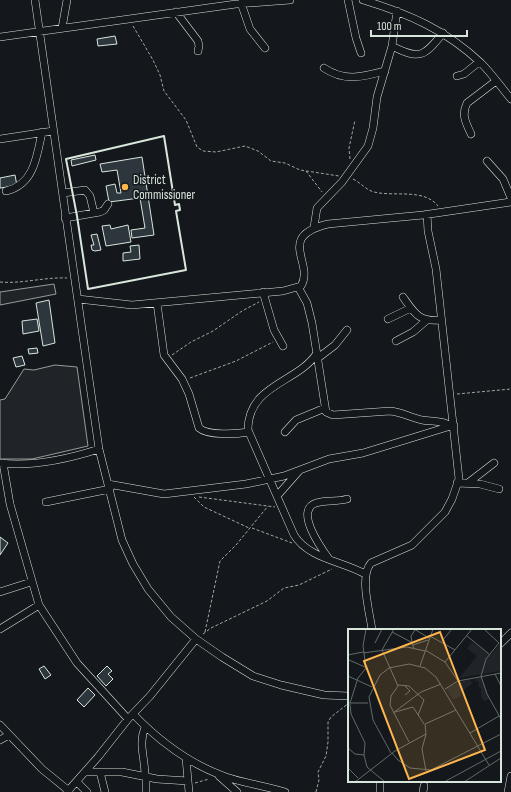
<svg xmlns="http://www.w3.org/2000/svg" width="511" height="792" font-family="'Sofia Sans Condensed',sans-serif">
  <style>
    .green { fill: #202428; stroke: #939e99 }
    .building { fill: #2c363c; stroke: #d8e6dc }
    .lines { fill: none; stroke-linecap: round; stroke-linejoin: round }
    .minor-casing { stroke: #d8e6dc; stroke-width: 8 }
    .path { stroke: #9da8a2; stroke-width: 1; stroke-dasharray: 3 2; stroke-linecap: butt }
    .minor { stroke: #14181c; stroke-width: 7 }
    .wall { stroke: #d8e6dc; stroke-width: 2 }
    .poi-dot { fill: #ffb74d; stroke: #14181c; stroke-width: 1.5 }
    .labels { text-anchor: middle; dominant-baseline: central; stroke-width: 3; stroke-linejoin: round; paint-order: stroke }
    .poi-label { font-size: 13px; fill: #d8e6dc; stroke: #14181c; text-anchor: start }
    .inset-road { fill: none; stroke: #626a69; stroke-width: 1 }
    .view { fill: #ffb74d; fill-opacity: 0.15; stroke: #ffb74d; stroke-width: 2 }
    .inset-edge { fill: none; stroke: #d8e6dc; stroke-width: 2 }
  </style>
  <rect width="100%" height="100%" fill="#14181c"/>
  <path class="green" d="M54,284L56,294L0,305V292Z
    M55,365L77,367L88,446L32,459H0V400L5,399L24,369L34,370Z"/>
  <path class="building" d="M115,36L117,44L98,46L97,39Z
    M95,155L96,160L72,166L71,160Z
    M142,157L154,235L132,238L131,230L145,228L140,198L109,202L106,186L115,184L117,193H121L117,170L102,172L100,164Z
    M15,175L17,186L0,188V178Z
    M110,225L111,229L128,225L131,242L106,246L102,226Z
    M97,234L101,250L95,251L92,250L91,245H94L91,235Z
    M139,245L140,259L123,261V253L131,252L130,246Z
    M49,300L55,343L43,346L36,303Z
    M37,319L39,331L23,334L22,321Z
    M37,348L38,353L29,354L28,349Z
    M22,356L25,365L16,367L13,358Z
    M0,537L8,543L0,555Z
    M44,666L51,675L45,679L39,669Z
    M107,666L112,671L108,674L113,679L106,686L97,676Z
    M88,688L95,695L84,707L77,700Z"/>
  <g class="lines">
    <defs>
      <path id="minor" d="M35,0L99,449L122,540L133,564L148,589L171,617L196,639L222,657L253,676L281,685L324,695L349,696
        M348,0L356,38L361,53
        M363,0C409,14 446,30 481,63C492,74 501,87 511,99
        M241,3L250,29L265,48
        M176,12L198,41L199,46L198,51
        M62,28L67,0
        M0,37L236,4L290,0
        M392,46C419,60 424,57 443,33
        M324,68C345,82 362,77 385,71
        M457,76L464,74L479,62
        M471,134C466,123 461,115 467,103L496,81
        M0,139L53,131
        M487,161L503,179L511,198
        M6,191C34,185 37,156 42,132
        M63,193L85,190L90,196L94,213
        M65,218L100,212L104,210L108,204
        M314,227L317,208L342,182L368,146L373,128L377,97L392,46L397,11
        M298,287L307,303L312,323L326,412L333,415L390,411C402,412 411,418 422,420C432,422 442,420 451,426
        M263,292L274,330L283,346
        M403,297C415,314 419,322 441,320
        M78,299L132,305L283,291L301,286C315,263 275,237 328,224L423,215L511,202
        M157,303L164,355L182,379L189,394L199,428C208,436 237,434 249,432
        M388,319L411,308
        M396,341L413,332L427,320
        M317,353C298,383 248,384 248,430L294,535C309,559 342,561 365,574
        M318,358L335,345L347,330
        M285,432L296,420L325,408
        M0,463C33,467 68,459 99,449
        M3,463L10,504L39,605L77,663L128,719
        M457,483L480,484L499,489
        M468,483L494,463
        M108,484L164,494L246,484L284,476L329,459L363,453L454,425
        M277,496L299,471
        M46,502L110,489
        M329,559C321,548 294,510 316,503C325,500 337,502 347,499
        M0,592L31,582
        M0,629L39,605
        M372,630C370,613 359,576 371,563L412,545L445,512L452,499L459,479L436,269L428,231L427,214
        M500,644L511,633
        M133,714C159,741 189,764 226,777C243,783 266,786 285,792
        M0,725L42,769L69,791
        M0,740L9,735
        M186,758L189,792
        M85,772H122L157,779L188,781
        M100,772L105,792
        M145,776C145,757 138,744 145,727
        M146,776V792
        M219,776L237,792
        M77,782L87,792
        M67,792L98,757L128,719L150,696L196,639
        M380,792V781
        M423,792L424,786
        M508,792L511,776"/>
    </defs>
    <use href="#minor" class="minor-casing"/>
    <path class="path" d="M133,26L153,60L160,75L164,91L186,120L197,147L203,151L216,152L245,146L258,151L271,161L285,163L300,170L339,176
      M350,159L349,148L355,120
      M306,171L322,192
      M353,179C361,183 366,190 374,192C394,197 424,188 438,206
      M0,282C22,284 44,277 67,278
      M172,355L191,342L213,331L242,311L259,302
      M190,378L236,361L273,342
      M457,394L511,389
      M194,497L204,507L249,528
      M199,497L275,507
      M252,528L292,543
      M205,632L220,561L236,545L268,506
      M203,634L211,628L267,601L284,588L299,585L332,569
      M195,783L209,779
      M316,792L319,780L318,772L326,756L328,742V722L331,717L349,703"/>
    <use href="#minor" class="minor"/>
    <path class="wall" d="M164,136L175,205L179,204L180,210L176,211L186,270L88,289L77,216L66,159Z"/>
  </g>
  <circle class="poi-dot" cx="125" cy="187" r="4"/>
  <g class="labels">
    <g class="poi-label">
      <text x="133" y="180">District<tspan x="133" dy="15">Commissioner</tspan></text>
    </g>
  </g>
  <g transform="translate(348 629)">
    <rect width="153" height="153" fill="#14181c"/>
    <path d="M124,13L143,26L153,14L152,42L111,49L129,27L119,20ZM129,48H134L142,70L136,72L133,67V59L130,57L131,53L127,52ZM120,50L125,54L114,62L113,67L105,71L98,59Z" fill="#202428"/>
    <path class="inset-road" d="M46,0L34,21L50,57L43,67L42,76L61,113M66,0L81,9M136,0L151,14L138,30L133,47L139,65L153,90M44,3L63,13L66,19M82,7L107,21M119,7L141,25M94,12L104,0M64,13L63,7L67,1M27,14L34,0M65,16L80,11M77,21L97,33L110,52M15,24L59,18L77,22M0,26L15,23M1,31L17,38M97,33L124,0M72,37L85,0M147,45L153,57M0,47L24,58M50,56L61,57L76,71L70,86M97,60L110,52L153,44M57,66L62,62L57,57M0,74H20M2,74L10,49L18,39L15,17L18,0M2,75L3,85L17,114L16,126M47,83L65,78L76,95M45,84L73,63L93,55M122,104L151,87M78,105L74,120L78,142M0,119L7,125L16,126L19,138L37,153M43,124L25,91L21,68L32,46L41,39L61,35L77,39L88,48L141,136M44,124L50,131L62,139L83,141L153,105M0,139L10,149M7,153L47,122L78,105L77,95L108,81M96,153L153,122M116,153L153,129"/>
    <path class="view" d="M92,3L137,121L61,150L16,32Z"/>
    <rect width="153" height="153" class="inset-edge"/>
  </g>
  <path d="M371 30v6h96v-6" fill="none" stroke="#d8e6dc" stroke-width="2"/>
  <text x="377" y="30" font-size="12" fill="#d8e6dc" stroke="#14181c" stroke-width="3" paint-order="stroke">100 m</text>
</svg>
